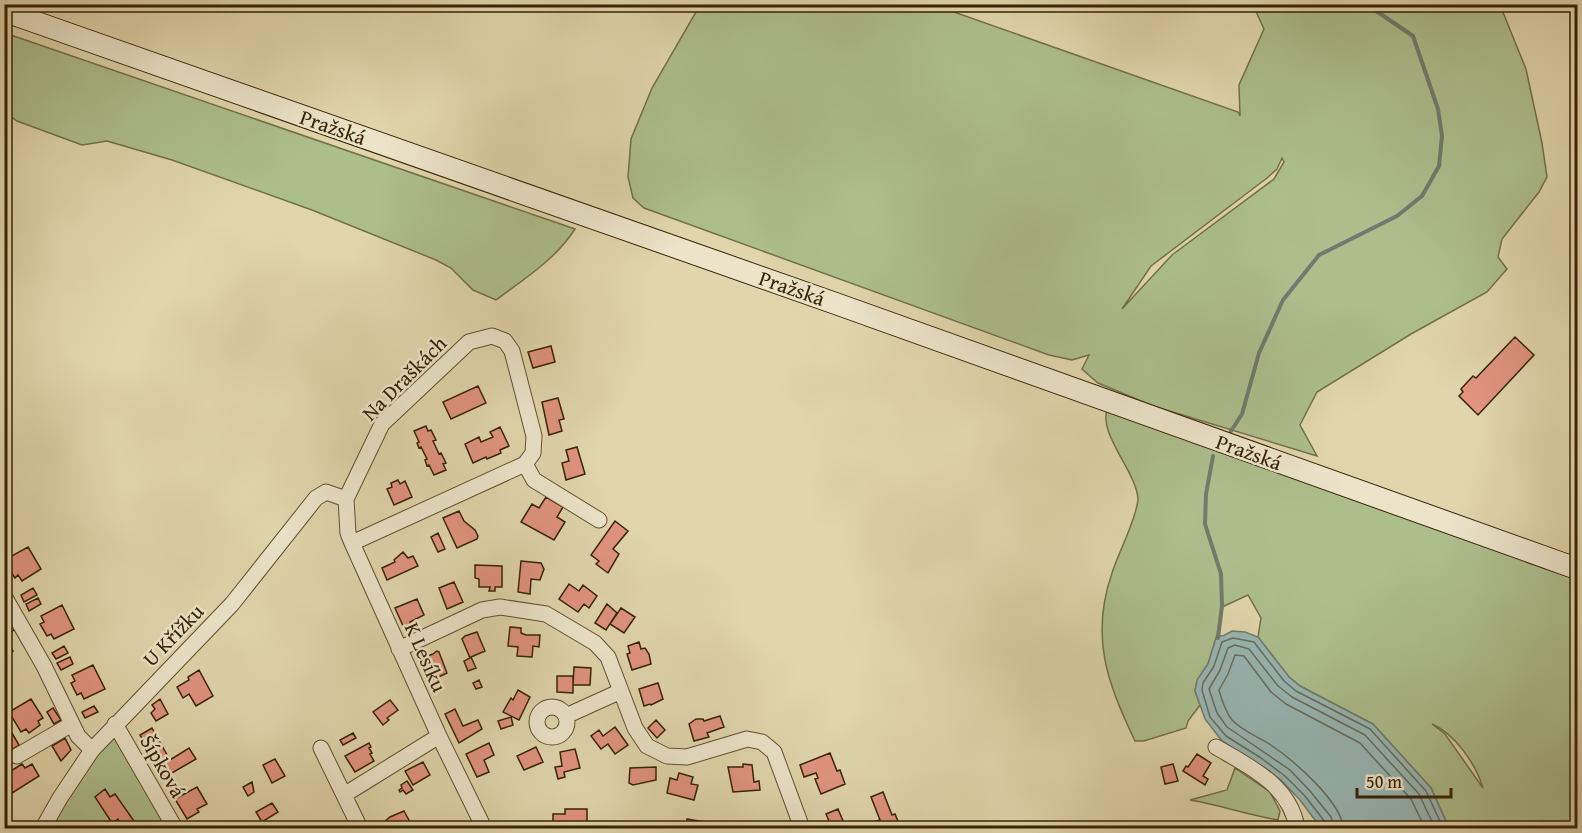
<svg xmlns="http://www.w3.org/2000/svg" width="1582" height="833" font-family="'Gentium Book Plus',serif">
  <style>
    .green { fill: #adbe8d; stroke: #727049; stroke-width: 1.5; fill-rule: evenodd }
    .water { fill: #97b6b4; stroke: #717b6e; stroke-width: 1.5 }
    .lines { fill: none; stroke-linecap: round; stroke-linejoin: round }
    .shore { stroke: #686c5c; stroke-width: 1.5 }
    .stream { stroke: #717b6e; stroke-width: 4 }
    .building { fill: #e0937e; stroke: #382205; stroke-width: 1.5 }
    .street-casing { stroke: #624f2f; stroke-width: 17 }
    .secondary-casing { stroke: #382205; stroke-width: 23 }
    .street { stroke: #ebe4c9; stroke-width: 15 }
    .secondary { stroke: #ebe4c9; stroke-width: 21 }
    .labels { text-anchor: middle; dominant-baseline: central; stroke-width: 5; stroke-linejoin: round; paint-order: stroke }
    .street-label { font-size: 21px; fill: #382205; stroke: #ebe4c9 }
  </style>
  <rect width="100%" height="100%" fill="#e0d5ac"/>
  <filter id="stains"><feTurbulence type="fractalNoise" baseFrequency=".00333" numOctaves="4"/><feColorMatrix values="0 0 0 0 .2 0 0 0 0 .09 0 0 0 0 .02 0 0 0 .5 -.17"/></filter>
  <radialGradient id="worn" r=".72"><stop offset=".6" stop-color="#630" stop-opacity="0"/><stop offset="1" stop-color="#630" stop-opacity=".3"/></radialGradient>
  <path class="green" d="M1500,5L1526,69L1542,143L1547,177L1539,192L1502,239L1498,257L1507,269L1487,292L1411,334L1317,392L1300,425L1317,456L1153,406L1098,383L1082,369L1089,355L1072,360L1049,355L644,208L633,198L628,177L631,139L652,88L700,5H934L1238,112L1240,116L1239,85L1264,29L1253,5ZM1282,158L1284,162L1274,179L1172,255L1122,309L1151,266L1267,178L1277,169Z
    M5,33L575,229C555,260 524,279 496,300L473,290L451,268L436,260L312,210L172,160L107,141L82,145L17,121L5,112Z
    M1107,410L1577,579V828H1449L1431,788L1373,724L1300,686L1289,677L1258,637L1261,618L1248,595L1222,607L1217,635L1208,664L1197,681L1195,691L1200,705L1188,721L1186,728L1144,741H1135C1107,682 1090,637 1112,573C1119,552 1129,534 1135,513C1136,509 1138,503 1138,499C1136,471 1099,435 1107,410ZM1432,724C1454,733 1476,764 1483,788L1445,734Z
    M115,724L175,828H46Z
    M1235,768L1270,792L1280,811L1278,820C1248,815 1220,805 1190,800L1227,790Z"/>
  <path class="water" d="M1232,631L1245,632L1258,637L1289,677L1300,686L1373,724L1431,788L1449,828H1321L1300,800L1281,780L1222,741L1205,719L1195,691L1197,680L1208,664L1217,635L1223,636Z"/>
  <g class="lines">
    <path class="shore" d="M1326,828L1325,822L1305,796L1285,776L1261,758L1226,736L1210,717L1202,690L1203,683L1214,666L1222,642L1233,638L1254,642L1284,681L1296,691L1370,729L1426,791L1443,828
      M1334,828L1331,817L1310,791L1290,770L1227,727L1217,713L1209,689L1220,670L1228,648L1235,645L1249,649L1278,686L1292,697L1365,735L1419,794L1435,828
      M1343,828C1342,802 1293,760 1271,745C1259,737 1242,731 1232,720C1225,711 1222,701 1219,690L1228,674L1235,655L1244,656L1271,692L1286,704L1360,743L1411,799L1425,828"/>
    <path class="stream" d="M1231,431L1242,414L1259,353L1283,300L1319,255L1397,216L1422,196L1439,166L1442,136L1438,109L1413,36L1366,4
      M1213,456L1206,494L1205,524L1221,574L1222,606L1218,638"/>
  </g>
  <path class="building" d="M1515,337L1534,355L1478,415L1459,396L1463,392L1461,389L1473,376L1476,378Z
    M551,346L555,362L533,368L528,352Z
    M478,386L486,403L451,419L443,402Z
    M558,398L564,419L559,420L562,431L549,435L542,402Z
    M426,426L428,431L431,430L436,440L433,441L439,454L441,453L446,463L443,464L446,470L434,475L429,465L427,466L425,460L427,459L421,447L419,448L417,443L419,442L414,431Z
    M500,427L509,446L500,450L501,453L487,459L486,457L473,463L465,444L479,437L481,442L493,437L490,432Z
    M577,447L585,474L566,480L562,463L569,461L566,450Z
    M398,480L400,484L405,481L412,497L394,505L387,489L392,487L391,483Z
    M546,497L563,507L557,517L565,522L554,540L521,522L532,504L539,508Z
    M459,511L464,521L475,530L478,536L477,539L457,548L443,518Z
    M615,521L628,531L613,549L619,554L608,573L596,564L599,561L591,555Z
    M438,533L445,549L438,552L431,537Z
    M28,547L41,569L22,581L18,575L15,578L7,566L11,563L8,558Z
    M403,552L408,558L413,556L418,566L387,580L382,568L395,562L394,560Z
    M521,561L541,563L544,569L540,580L531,579L530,594L518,592Z
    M475,565L502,566V587H495V591H489L490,587H479V579L475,578Z
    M454,582L463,602L447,609L439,588Z
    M569,584L579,591L583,585L597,596L589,608L584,604L578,612L559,599Z
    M33,588L37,595L24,602L21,595Z
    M38,598L41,604L29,611L26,604Z
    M417,599L424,615L410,622L411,625L404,628L395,608Z
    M607,604L617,613L606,630L595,623Z
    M62,605L74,629L54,639L51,634L47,636L40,624L44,622L41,616Z
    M621,608L635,617L624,633L610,624Z
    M7,618L15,629L9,634L4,628V620Z
    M510,627L521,628V633L526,635H540L539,647L533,646L532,657L517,656L518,647L508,646Z
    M477,632L485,651L471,657L476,668L468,671L464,661L470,658L462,639L465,636Z
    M4,639L13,651L4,657Z
    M639,642L641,649L645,648L649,654L651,664L632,670L627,654L630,653L628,646Z
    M64,646L68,653L56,659L52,653Z
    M437,651L439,652L447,673L432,680L422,658L433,654Z
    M70,657L73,664L61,670L57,663Z
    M93,665L105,689L84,699L81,693L77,695L71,683L75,681L72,675Z
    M574,667L591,668L590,685H573Z
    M199,670L213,696L196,706L189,694L183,698L177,687L189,680L188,677Z
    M557,676H573V693L557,692Z
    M479,680L482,687L476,689L473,683Z
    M658,683L663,699L651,705L650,704L644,706L639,689Z
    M518,690L530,697L519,720L503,712L511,698L513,700Z
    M31,699L43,718L38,721L40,725L29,733L26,729L21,732L9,712Z
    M160,699L168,714L156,721L151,713L155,709L152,705Z
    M390,700L398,710L387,718L389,720L383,725L373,712Z
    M94,706L98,712L85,718L82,712Z
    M53,708L61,720L54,724L47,712Z
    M455,709L463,726L478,720L482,729L459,743L445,714Z
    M720,716L724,727L707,733L709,737L694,741L689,724L696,719H703L704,721Z
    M511,717L513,725L501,729L498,721Z
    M656,720L665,730L657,738L648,728Z
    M615,727L628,745L615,754L608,744L601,749L591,736L599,730L603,736Z
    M152,728L170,760L189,748L196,759L165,777L140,735Z
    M12,733L19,745L13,749L6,737Z
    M353,733L356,738L343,745L340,740Z
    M6,737L13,749L7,753L4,749V738Z
    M65,738L71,750L61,761L52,746Z
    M369,743L371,747L369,748L372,753L370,754L374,761L355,772L345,756Z
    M489,743L494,755L484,760L489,772L477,777L466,754Z
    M536,747L543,762L524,770L517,756Z
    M575,749L580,768L564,772L565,777L558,779L555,767L562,766L560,752Z
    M830,753L837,771L840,770L845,784L821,794L815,779L818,778L816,773L804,777L800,765Z
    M1197,754L1211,763L1203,776L1208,779L1205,785L1183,771L1186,766L1188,767Z
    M275,759L285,776L272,783L263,765Z
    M423,762L430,775L413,785L405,771Z
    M22,764L25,768L32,764L39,776L9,795L4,788V781L9,778L6,774Z
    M743,764L752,765L754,782L759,781L760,790L733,792L728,767H743Z
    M1173,764L1178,781L1165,784L1161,767Z
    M656,767V780L633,785L629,783L630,768Z
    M679,773L693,777L691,784L698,785L694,800L667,793L670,778L677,780Z
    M407,781L413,790L406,794L403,790L400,792L399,790L402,788L401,785Z
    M252,782L254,792L248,796L243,787Z
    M197,787L207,804L197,809L199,812L187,819L175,799Z
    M105,789L110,797L115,794L134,821L123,828L118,819L112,823L95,797Z
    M883,792L892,815L895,814L900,826L893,828H854L880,820L871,797Z
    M272,803L278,812L262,822L256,812Z
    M565,809H587V828H553V814H565Z
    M838,809L846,828H832L826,814Z
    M404,811L411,824L404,828H378L384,825L383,823L390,817Z
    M687,819L706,822L705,828H686Z
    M749,824L767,826L775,828H748Z"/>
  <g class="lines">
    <defs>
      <path id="street" d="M525,464L534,480L599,520
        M352,543L525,464L533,453L534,436L512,351L505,341L492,336L469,342L382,424L346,499L348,533L352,543L439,736L484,828
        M4,596L44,666L78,736L92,750
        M399,649L482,610L500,607L546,614L595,643L608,657L635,728L647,746L667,756L687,757L747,739L762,742L774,752L802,828
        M537 722a15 15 0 1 1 30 0a15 15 0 1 1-30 0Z
        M566,716L621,691
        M115,724L175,828
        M1216,747C1250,767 1290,785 1297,828
        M321,748L360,828
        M17,756L72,724
        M344,795L439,736
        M43,828L60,798L92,750L232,604L316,498L326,492L346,499"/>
      <path id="secondary" d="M4,11L837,304L1578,569"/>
    </defs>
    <use href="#street" class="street-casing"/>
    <use href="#secondary" class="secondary-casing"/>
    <use href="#street" class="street"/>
    <use href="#secondary" class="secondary"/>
  </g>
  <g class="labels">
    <g class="street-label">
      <text transform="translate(333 127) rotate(19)">Pražská</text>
      <text transform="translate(792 288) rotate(19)">Pražská</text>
      <text transform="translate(404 378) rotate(-45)">Na Draškách</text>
      <text transform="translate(1249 452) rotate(20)">Pražská</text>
      <text transform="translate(173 635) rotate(-46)">U Křížku</text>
      <text transform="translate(426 657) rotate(66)">K Lesíku</text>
      <text transform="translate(163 766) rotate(60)">Šípková</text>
    </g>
  </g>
  <rect width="1582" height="833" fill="none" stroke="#e0d5ac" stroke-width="24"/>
  <rect x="6" y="6" width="1570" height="821" fill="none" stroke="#382205" stroke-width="3"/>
  <rect x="12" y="12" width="1558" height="809" fill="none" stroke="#382205" stroke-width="1.5"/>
  <path d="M1357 788v9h94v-9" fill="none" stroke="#382205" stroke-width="3"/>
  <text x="1366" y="788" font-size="18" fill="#382205" stroke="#ebe4c9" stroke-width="4.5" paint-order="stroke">50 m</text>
  <rect width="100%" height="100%" filter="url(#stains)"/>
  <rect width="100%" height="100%" fill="url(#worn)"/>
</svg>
